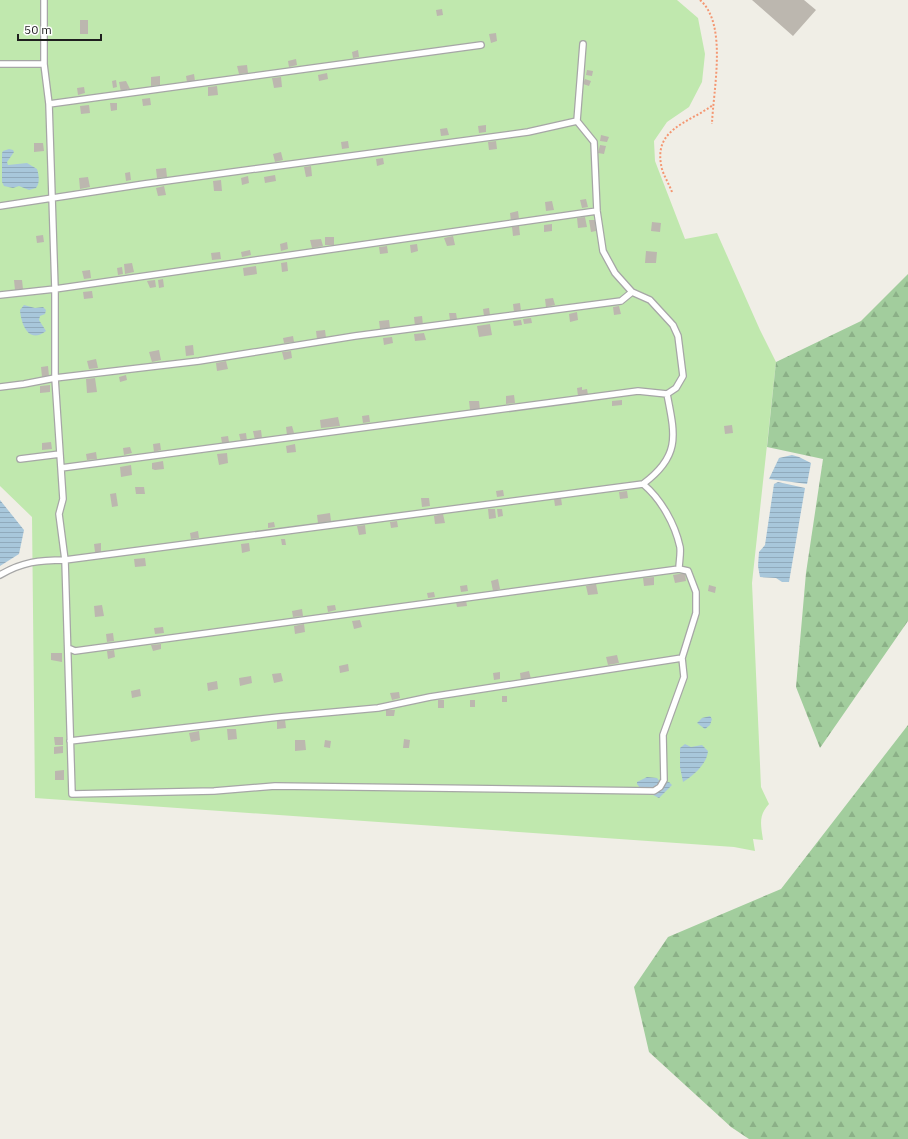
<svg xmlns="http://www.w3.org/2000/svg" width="908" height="1139" font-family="'IBM Plex Sans',sans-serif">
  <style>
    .grass { fill: #c0e8ae }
    .forest { fill: url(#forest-firs) }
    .water { fill: url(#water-rules) }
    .building { fill: #bcb7af }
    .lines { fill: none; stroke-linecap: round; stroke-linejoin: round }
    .service-casing { stroke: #a6a6a6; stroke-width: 8 }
    .path { stroke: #f49772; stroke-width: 2; stroke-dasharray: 2 2; stroke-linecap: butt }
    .service { stroke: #fff; stroke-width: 5.5 }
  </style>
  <defs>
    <pattern id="forest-firs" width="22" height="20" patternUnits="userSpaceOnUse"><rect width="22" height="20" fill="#a2cd9d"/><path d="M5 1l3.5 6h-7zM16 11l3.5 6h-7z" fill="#8bb087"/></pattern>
    <pattern id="water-rules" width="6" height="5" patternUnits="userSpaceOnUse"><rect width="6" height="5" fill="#a8c7db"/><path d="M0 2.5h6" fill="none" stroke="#90aabc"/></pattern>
  </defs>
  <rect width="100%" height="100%" fill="#f0eee6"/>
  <path class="grass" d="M0,0H677L698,18L705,54L702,82L689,107L667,122L654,141L655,161L685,239L717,233L760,330L776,362L752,583L761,787L769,804C758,816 761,825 763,840L753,839L755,851L734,847L35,798L32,517L0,486Z"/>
  <path class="forest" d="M908,274V621L820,748L796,687L806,573L823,459L767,447L776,362L861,321Z
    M908,725V1139H749L731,1127L649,1052L634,987L668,937L781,889Z"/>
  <path class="water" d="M9,149L13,150L14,152L7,162L8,165L27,163L37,169C39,175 40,183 36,188L29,190L19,186L13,188L4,186L2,182V153L3,151Z
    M24,305L35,308L43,307L46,310L45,314L40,316L39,320L46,331C28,345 21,323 20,310Z
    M792,455L799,457L811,463L807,484L769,479L779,458Z
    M778,482L805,488L789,582H782L776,578L760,577L758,566L759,552L765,545L774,484Z
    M0,500L24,530L19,554L0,566Z
    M710,716L712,719L710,725L705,729L697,723L702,718Z
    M685,744L691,747L702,745L708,751C707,764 693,776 683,782L680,767V748Z
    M647,777L657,778L661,783L669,782L672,785L659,798L641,789L637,784V782Z"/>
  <path class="building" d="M752,0H804L816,10L793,36Z
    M442,9L443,15L437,16L436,10Z
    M80,20H88V34H80Z
    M33,26L34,33H26V27Z
    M496,33L497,41L491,43L489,34Z
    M358,50L359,57L353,58L352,52Z
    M296,59L297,65L289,67L288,61Z
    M247,65L248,73L239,74L237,66Z
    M587,70L593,71L592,76L586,75Z
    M327,73L328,79L319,81L318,75Z
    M194,74L195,81L187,82L186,76Z
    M160,76V85L151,86V77Z
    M281,77L282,87L274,88L272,78Z
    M585,79L591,81L589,86L583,84Z
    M116,80L117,87L113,88L112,81Z
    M126,81L130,89H127V91L121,92L119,82Z
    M217,86L218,95L208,96V87Z
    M84,87L85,93L78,95L77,88Z
    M150,98L151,105L143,106L142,99Z
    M110,103H117V110L111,111Z
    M89,105L90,113L81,114L80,106Z
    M486,125V132L479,133L478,126Z
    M447,128L449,135L441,136L440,129Z
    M601,135L609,137L607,142L600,141Z
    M348,141L349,148L342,149L341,142Z
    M496,141L497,149L489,150L488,142Z
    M34,143H43L44,151L34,152Z
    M600,145L606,146L604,154L598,153Z
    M281,152L283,160L275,162L273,154Z
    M383,158L384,164L377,166L376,159Z
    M311,166L312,176L306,177L304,167Z
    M166,168L167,177L157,178L156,169Z
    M130,172L131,180L126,181L125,173Z
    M275,175L276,181L265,183L264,177Z
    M248,176L249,183L242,185L241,178Z
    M88,177L90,187L80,189L79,178Z
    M221,180L222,191H214L213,181Z
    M164,186L166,195L158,196L156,188Z
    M586,199L588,207L582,208L580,200Z
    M552,201L554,210L546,211L545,202Z
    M518,211L519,219L511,221L510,213Z
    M585,217L587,227L578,228L577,218Z
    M589,220H595L596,231L591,232Z
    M652,222L661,223L660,232L651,231Z
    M552,224V231L544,232V225Z
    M519,226L520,235L513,236L512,227Z
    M43,235L44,242L37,243L36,236Z
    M453,236L455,245L447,246L444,238Z
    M325,237H334V245H325Z
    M321,239L323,246L312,248L310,240Z
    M287,242L288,249L281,251L280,244Z
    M417,244L418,251L411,253L410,245Z
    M387,246L388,253L380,254L379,247Z
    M250,250L251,255L242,257L241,252Z
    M646,251L657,252L656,263H645Z
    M220,252L221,259L212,260L211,253Z
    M287,262L288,271L282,272L281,263Z
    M132,263L134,272L125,274L124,264Z
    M256,266L257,274L244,276L243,268Z
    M122,267L123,274L118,275L117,268Z
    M90,270L91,278L84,279L82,271Z
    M163,279L164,287L159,288L158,280Z
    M14,280H22L23,289L15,290Z
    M155,280L156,287L150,288L147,281Z
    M92,291L93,298L84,299L83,292Z
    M553,298L555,305L546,307L545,299Z
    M520,303L521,311L514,312L513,304Z
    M619,306L621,314L614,315L613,307Z
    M489,308L490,315L484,316L483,309Z
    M577,312L578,320L570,322L569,314Z
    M449,313H456L457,319L450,320Z
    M422,316L423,325L415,326L414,317Z
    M531,318L532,323L524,324L523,319Z
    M389,320L390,328L380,329L379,321Z
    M521,320L522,325L514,326L513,321Z
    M490,324L492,335L479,337L477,326Z
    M325,330L326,338L317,339L316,331Z
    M424,333L426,340L415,341L414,334Z
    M293,336L294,342L284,343L283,338Z
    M392,337L393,343L384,345L383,338Z
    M193,345L194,355L186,356L185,346Z
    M159,350L161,360L152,362L149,352Z
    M291,351L292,358L284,360L282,352Z
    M96,359L98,368L89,369L87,361Z
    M226,361L228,369L217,371L216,363Z
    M48,366L49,376L42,377L41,367Z
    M126,375L127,380L120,382L119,377Z
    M95,378L97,392L87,393L86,379Z
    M50,385V392L40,393V386Z
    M582,387V390L587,389L588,395L578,396L577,388Z
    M514,395L515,403L506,404V396Z
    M622,400V405L612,406V401Z
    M469,401H479L480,410H470Z
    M369,415L370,422L363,423L362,416Z
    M338,417L340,426L321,428L320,420Z
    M732,425L733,433L725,434L724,426Z
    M292,426L294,433L287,435L286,427Z
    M261,430L262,438L255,440L253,431Z
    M246,433L247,441L241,442L239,434Z
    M228,436L229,442L222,443L221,437Z
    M51,442L52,449L42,450V443Z
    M160,443L161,450L154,452L153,444Z
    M295,444L296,452L287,453L286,446Z
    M130,447L132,453L124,455L123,448Z
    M96,452L97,459L87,460L86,454Z
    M227,453L228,463L219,465L217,454Z
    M163,461L164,469L155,470L152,469V463Z
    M131,465L132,475L121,477L120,467Z
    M135,487H144L145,494H136Z
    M503,490L504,496L497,497L496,491Z
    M627,491L628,498L620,499L619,492Z
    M116,493L118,506L112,507L110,494Z
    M421,498H429L430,506L422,507Z
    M561,498L562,505L555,506L554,499Z
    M488,509H495L496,518L489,519Z
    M497,509H502L503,516L498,517Z
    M330,513L331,521L318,523L317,515Z
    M443,514L445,523L435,524L434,516Z
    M397,521L398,527L391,528L390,522Z
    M274,522L275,527L268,528V523Z
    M365,525L366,534L359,535L357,526Z
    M198,531L199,538L191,539L190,533Z
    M281,539H285L286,545H282Z
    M101,543V552H95L94,544Z
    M249,543L250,551L242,553L241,544Z
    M145,558L146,566L135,567L134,559Z
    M685,573L686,581L675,583L673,575Z
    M654,577V585L644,586L643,578Z
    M498,579L500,589L493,591L491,581Z
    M596,584L598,594L588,595L586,586Z
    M467,585L468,591L461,592L460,586Z
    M709,585L716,587L715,593L708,591Z
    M434,592L435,597L428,598L427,593Z
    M466,600L467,606L457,607L456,602Z
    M102,605L104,616L95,617L94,606Z
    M335,605L336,610L328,612L327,606Z
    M302,609L303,616L293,617L292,611Z
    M360,620L362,627L354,629L352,621Z
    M304,624L305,632L295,634L294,626Z
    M163,627L164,633L155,634L154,628Z
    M113,633L114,641L107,642L106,634Z
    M161,644V649L153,651L151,645Z
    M114,650L115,657L108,659L107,651Z
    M51,653H62V662L51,660Z
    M617,655L619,663L608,665L606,657Z
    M348,664L349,671L340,673L339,666Z
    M529,671L531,679L521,681L520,673Z
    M500,672V679L494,680L493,673Z
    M281,673L283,681L274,683L272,674Z
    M251,676L252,683L240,686L239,678Z
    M217,681L218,689L208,691L207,683Z
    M140,689L141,696L132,698L131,691Z
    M399,692L400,698L392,700L390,693Z
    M502,696H507V702H502Z
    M438,700H444V708H438Z
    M470,700H475V707H470Z
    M386,710H395L394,716H386Z
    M285,720L286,728L277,729V721Z
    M227,729H236L237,739L228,740Z
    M199,731L200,740L191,742L189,733Z
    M54,737H63V745H55Z
    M404,739L410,740L409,748H403Z
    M295,740H305L306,750L295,751Z
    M325,740L331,741L330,748L324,747Z
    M63,746V753L54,754V747Z
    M64,770V780H55V771Z"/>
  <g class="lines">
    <defs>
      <path id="service" d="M44,0V64L49,104L55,289V378L63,499L59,514L65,560L72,794L214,791L275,786L654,791L660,787L664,780L663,735L684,677L682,658
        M0,64H44
        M49,104L481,45
        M0,206L144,184L528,132L577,121
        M0,295L55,289L597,211
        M0,387L24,384L55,378L199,361L355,336L621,301L632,292
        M20,459L60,454
        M61,468L638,391L667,394
        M0,575C22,562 39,560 65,560L643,484
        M68,648L75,651L679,569
        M70,741L279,717L378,708L430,697L682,658L696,613V592L688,571L679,569C679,562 681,554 680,547C675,524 661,499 643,484C681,456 675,435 667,394L676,388L683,376L678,336L673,325L650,300L632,292L615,273L603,251L597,211L594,142L577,121L583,44"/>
    </defs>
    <use href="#service" class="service-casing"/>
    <path class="path" d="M700,0C728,24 713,91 712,124
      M672,192C669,184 664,176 662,169C652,129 687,124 713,105"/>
    <use href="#service" class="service"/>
  </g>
  <path d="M18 34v6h83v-6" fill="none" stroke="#1f1f1f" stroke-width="2"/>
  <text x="24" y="34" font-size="12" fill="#1f1f1f" stroke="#ffffff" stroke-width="3" paint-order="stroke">50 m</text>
</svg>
